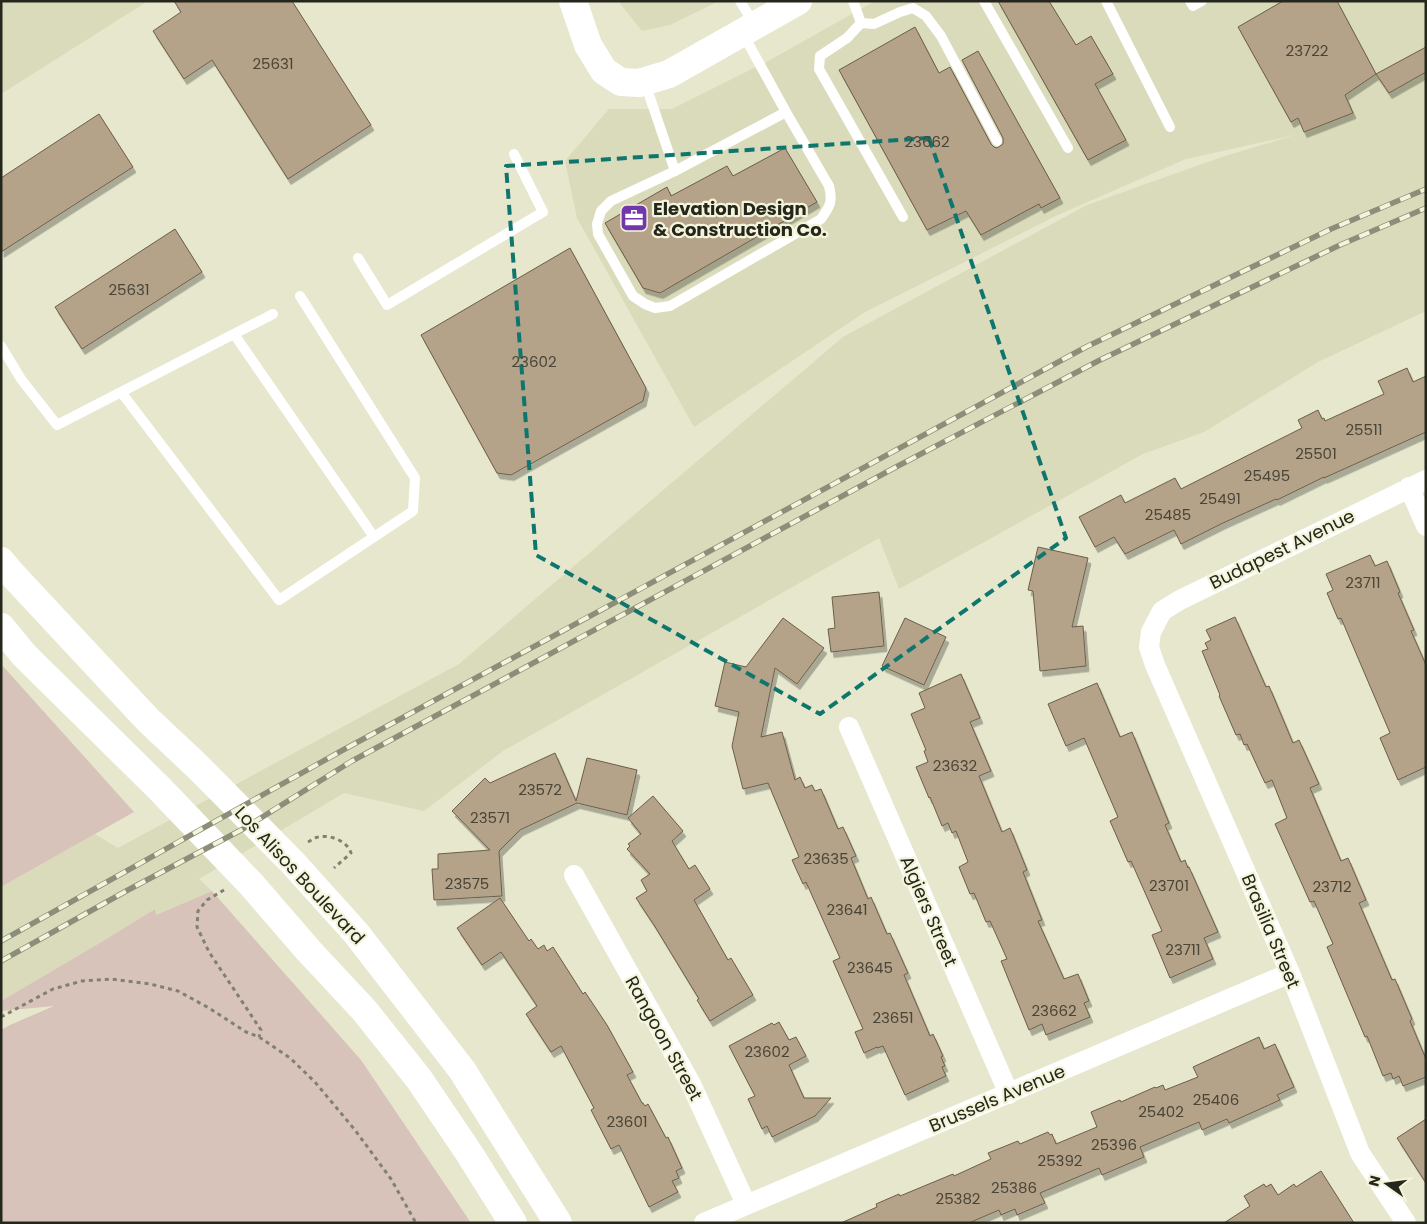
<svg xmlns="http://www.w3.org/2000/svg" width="1427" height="1224" font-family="Poppins,sans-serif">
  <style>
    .built { fill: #dadbba }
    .green { fill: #d8c3bb }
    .building { fill: #b4a289; stroke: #6c5e4a; filter: url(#shadow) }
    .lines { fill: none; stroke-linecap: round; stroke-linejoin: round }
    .path { stroke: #80816f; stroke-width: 3; stroke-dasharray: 4 4; stroke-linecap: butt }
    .lane { stroke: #fff; stroke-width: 10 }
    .street { stroke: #fff; stroke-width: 20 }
    .secondary { stroke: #fff; stroke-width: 28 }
    .rail-casing { stroke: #8d8e7a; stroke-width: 5.5 }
    .rail { stroke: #f3f4d9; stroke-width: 4; stroke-dasharray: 11; stroke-linecap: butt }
    .marked { fill: none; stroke: #0f766e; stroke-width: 4; stroke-dasharray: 10 6; stroke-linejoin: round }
    .labels { text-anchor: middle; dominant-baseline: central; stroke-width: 4.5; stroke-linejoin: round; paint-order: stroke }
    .number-label { font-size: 15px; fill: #494537 }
    .poi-label { font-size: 18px; font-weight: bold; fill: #25261c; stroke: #f3f4d9; text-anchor: start }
    .street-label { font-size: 18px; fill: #25261c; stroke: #f3f4d9 }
  </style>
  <defs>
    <filter id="shadow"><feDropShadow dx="3" dy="5.5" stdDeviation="0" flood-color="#0004"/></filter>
  </defs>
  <rect width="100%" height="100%" fill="#e6e7cc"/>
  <path class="built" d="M1,1H148L1,94Z
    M618,1H719L670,25L642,31Z
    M875,1H1426V311L1318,362L1204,432L1143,454L899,589L879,538L503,751L424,811L344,793L199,879L212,891L156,915L155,909L103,941L1,1001V887L95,834L118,848L459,664L843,337L1087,205L1219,158L1295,135L1186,159L1060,214L865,312L694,427L577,218L565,161L609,109H672L770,60Z"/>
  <path class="green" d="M1,664L134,812L1,887Z
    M212,891L361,1060L471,1223H1V1030L10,1025L54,1006L1,1011V1001L103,941L155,909L156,915Z"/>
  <path class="building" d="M174,1H292L371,125L288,179L212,60L184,79L153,31L181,12Z
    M998,1H1049L1076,45L1091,36L1113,74L1095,84L1126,140L1088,160Z
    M1283,1H1337L1376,74L1345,95L1353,113L1304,132L1298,118L1291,122L1238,27Z
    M915,27L939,73L950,67L991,144L994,147L997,148L1003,144V138L962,60L978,51L1060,198L1041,208L1039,204L981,235L966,211L927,230L839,70Z
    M1426,47V72L1389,93L1376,74Z
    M99,114L133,167L1,252V178Z
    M785,148L817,202L660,293L643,288L605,223L667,187L671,196L727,166L733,176Z
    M175,229L202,272L82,349L55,307Z
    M570,248L646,388L643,401L511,475L497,473L421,335Z
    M1407,368L1413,382L1426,376V432L1324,478V477L1277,500L1276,499L1223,523L1181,544L1174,530L1125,554L1114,537L1095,547L1079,517L1121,495L1125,503L1175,478L1181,489L1302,428L1298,420L1318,410L1322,419L1324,418L1325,421L1384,394L1378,381Z
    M1038,547L1088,558L1072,627L1083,626L1086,666L1040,671L1033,591L1028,590Z
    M1370,555L1375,566L1387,561L1400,592L1398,593L1414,630L1411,631L1426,665V767L1398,780L1380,738L1390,733L1341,618L1338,619L1327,593L1333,590L1326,574Z
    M879,592L884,646L831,652L828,629L835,628L832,597Z
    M1235,617L1266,687L1269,686L1293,743L1299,740L1319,784L1310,788L1341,861L1348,858L1366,900L1359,903L1392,980L1395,979L1412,1019L1410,1021L1426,1059V1077L1403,1086L1399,1076L1393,1079L1391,1073L1383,1076L1367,1036L1365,1037L1327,947L1333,944L1314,901L1310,902L1275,824L1287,818L1272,780L1265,783L1247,744L1244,745L1240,734L1236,735L1219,696L1220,695L1202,651L1208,649L1205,643L1211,640L1206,630Z
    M783,618L824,648L797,684L775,668L761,737L782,732L795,780L800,777L805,788L812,785L815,791L821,789L838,829L843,827L856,856L851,858L868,899L871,897L887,934L890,933L908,973L904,975L930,1036L933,1034L943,1056L941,1057L945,1066L942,1067L946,1076L905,1095L883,1046L877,1048V1047L864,1053L855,1032L863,1029L833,961L840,958L806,882L803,884L792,860L799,857L768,783L743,789L732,746L739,712L715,706L725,662L746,667Z
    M905,618L946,637L924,685L882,666Z
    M961,674L980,718L970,722L991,771L979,776L1002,832L1010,828L1027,870L1023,872L1042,920L1038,921L1064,979L1078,974L1089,1001L1084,1003L1090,1017L1046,1035L1042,1024L1029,1030L1001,961L1007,959L990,921L986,922L974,893L970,894L959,867L968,862L956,831L952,833L948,823L942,826L930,797L929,798L916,767L928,762L924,751L926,750L911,714L925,708L919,693Z
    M1097,683L1120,737L1132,732L1169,823L1165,825L1181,862L1185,860L1188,868L1189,867L1218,932L1204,938L1213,959L1170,978L1152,935L1162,931L1131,861L1128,862L1110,821L1118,817L1084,738L1066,746L1048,704Z
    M555,753L576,801L587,758L637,770L627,815L577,803L520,830L499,851L502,896L434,900L432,869H438V854L490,850L452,811L485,778L490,783Z
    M653,796L683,831L672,841L689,869L695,865L710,889L694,900L728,960L731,958L753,995L710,1021L697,1000L699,999L654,925L636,898L647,891L641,880L650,874L627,849L630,846L628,844L641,834L628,818Z
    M500,898L529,941L531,939L538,949L544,945L547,951L553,947L583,994L585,992L607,1025L633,1072L627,1075L642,1103H643L645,1106L648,1104L666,1138L668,1137L682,1168L676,1171L679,1178L672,1181L678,1192L649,1207L619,1145L611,1149L591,1110L594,1108L561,1046L551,1052L526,1014L537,1006L501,952L482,965L457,928Z
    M779,1022L789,1040L796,1037L806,1056L789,1065L804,1098H831L815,1116L772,1137L767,1126L762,1129L748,1099L755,1096L729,1046L772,1023L774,1025Z
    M1259,1037L1264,1049L1275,1044L1294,1087L1277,1095L1280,1100L1229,1123L1227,1119L1202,1130L1199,1122L1140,1147L1144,1157L1102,1175L1099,1168L1040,1193L1045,1203L1017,1215L1015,1209L1001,1215L999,1210L969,1223H841L877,1207L876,1204L899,1194L900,1196L953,1174L954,1176L991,1159L988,1153L1018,1141L1020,1144L1048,1132L1050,1135L1052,1134L1056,1144L1097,1127L1091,1112L1120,1100L1121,1102L1155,1087L1156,1088L1163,1085L1165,1090L1198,1077L1193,1067Z
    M1426,1119V1183L1397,1138Z
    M1321,1171L1354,1223H1224L1250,1206L1244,1196L1264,1184L1266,1187L1271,1184L1278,1195L1294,1184L1296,1187Z"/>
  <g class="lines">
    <path class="path" d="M308,842C310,841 313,839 315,838C327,833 347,840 351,853L334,868
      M224,890L207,900L198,911L197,927L209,952L261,1030L259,1037
      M1,1017L53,989L82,981L111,979L150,984L178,991L209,1008L246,1032L259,1037L290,1058L315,1082L355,1130L391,1179L416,1223"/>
    <path class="lane" d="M740,1L754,24
      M853,1L861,23L847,38L820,56L819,69L903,217
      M984,1L1068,148
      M1106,1L1170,127
      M1190,1L1193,6L1202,1
      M861,23L874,24L900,12L913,8L926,16L941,36L997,141
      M645,83L675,171L611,201L601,211L597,224L598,234L633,296L645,304L655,308L670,306L821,219C830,206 833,202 829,186L786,112L743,34
      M675,171L786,112
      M358,258L387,305L543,212L514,154
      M234,334L374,537
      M1,346L21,379L57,425L273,314
      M121,392L279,600L413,511L415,478L300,296"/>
    <path class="street" d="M1409,487L1426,526
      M849,727L1009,1094
      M574,875L691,1084L746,1204
      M704,1223L1290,973
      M1406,1223L1360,1153L1290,973L1155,665L1149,647L1151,632L1162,611L1180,600L1426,480"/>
    <path class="secondary" d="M573,1L588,45L604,71L621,82L639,83L669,74L798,1
      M1,561L10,572L148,720L198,767L292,862L356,933L462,1070L558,1223
      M1,627L24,655L159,788L251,884L308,950L364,1010L419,1079L469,1153L513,1223"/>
    <defs>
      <path id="rail" d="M1,941L343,750L1086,347L1331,229L1426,189
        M1,961L128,890L243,829L352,761L896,467L1100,360L1340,245L1426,208"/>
    </defs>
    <use href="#rail" class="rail-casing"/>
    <use href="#rail" class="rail"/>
  </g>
  <path class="marked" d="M929,138L1066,538L820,714L536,555L506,166Z"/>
  <defs>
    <symbol id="office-square" viewBox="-11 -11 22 22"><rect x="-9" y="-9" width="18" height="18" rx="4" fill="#7337ad" stroke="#f3f4d9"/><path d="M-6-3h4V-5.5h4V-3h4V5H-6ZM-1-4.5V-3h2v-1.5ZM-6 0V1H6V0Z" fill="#fff"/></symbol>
  </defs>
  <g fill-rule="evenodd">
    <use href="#office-square" x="618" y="202" width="32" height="32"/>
  </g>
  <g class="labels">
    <g class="number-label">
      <text x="1307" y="50">23722</text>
      <text x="273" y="63">25631</text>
      <text x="927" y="141">23662</text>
      <text x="129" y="289">25631</text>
      <text x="534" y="361">23602</text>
      <text x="1364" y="429">25511</text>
      <text x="1316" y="453">25501</text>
      <text x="1267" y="475">25495</text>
      <text x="1220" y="498">25491</text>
      <text x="1168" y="514">25485</text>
      <text x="1363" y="582">23711</text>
      <text x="955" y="765">23632</text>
      <text x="540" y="789">23572</text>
      <text x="490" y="817">23571</text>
      <text x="826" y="858">23635</text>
      <text x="467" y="883">23575</text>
      <text x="1169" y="885">23701</text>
      <text x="1332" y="886">23712</text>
      <text x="847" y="909">23641</text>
      <text x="1183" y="949">23711</text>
      <text x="870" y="967">23645</text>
      <text x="1054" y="1010">23662</text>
      <text x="893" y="1017">23651</text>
      <text x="767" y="1051">23602</text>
      <text x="1216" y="1099">25406</text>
      <text x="1161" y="1111">25402</text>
      <text x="627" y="1121">23601</text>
      <text x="1114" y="1144">25396</text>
      <text x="1060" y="1160">25392</text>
      <text x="1014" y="1187">25386</text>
      <text x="958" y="1198">25382</text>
    </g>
    <g class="poi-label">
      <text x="653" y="208">Elevation Design<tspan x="653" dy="21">&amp; Construction Co.</tspan></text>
    </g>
    <g class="street-label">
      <text transform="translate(1282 549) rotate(-26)">Budapest Avenue</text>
      <text transform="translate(300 875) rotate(47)">Los Alisos Boulevard</text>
      <text transform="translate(929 911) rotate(67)">Algiers Street</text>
      <text transform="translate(1271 931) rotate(67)">Brasilia Street</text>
      <text transform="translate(664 1038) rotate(61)">Rangoon Street</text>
      <text transform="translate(997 1098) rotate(-23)">Brussels Avenue</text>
    </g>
  </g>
  <rect width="1427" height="1224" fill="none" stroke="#25261c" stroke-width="5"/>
  <g transform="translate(1387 1184) rotate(284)" stroke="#f3f4d9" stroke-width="4" paint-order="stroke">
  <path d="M0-4L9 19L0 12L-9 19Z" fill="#25261c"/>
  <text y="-8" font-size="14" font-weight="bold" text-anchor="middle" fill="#25261c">N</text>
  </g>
</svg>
